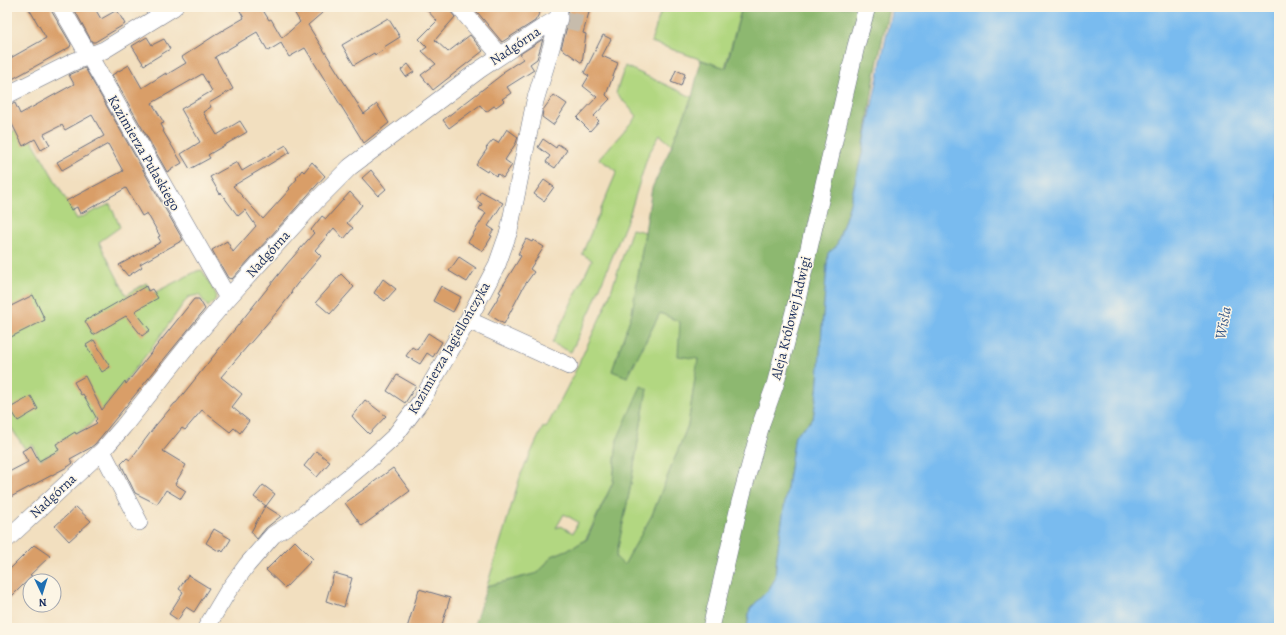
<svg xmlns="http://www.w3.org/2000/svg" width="1286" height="635" font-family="Alegreya,serif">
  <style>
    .green { fill: #b2d781; stroke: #668370; fill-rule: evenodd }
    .forest { fill: #8db86f; stroke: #547466 }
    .water { fill: #79bbef; stroke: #4a75a6 }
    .building { fill: #d99e67 }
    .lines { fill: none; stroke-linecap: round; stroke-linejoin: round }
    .minor-tunnel { stroke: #c7bcac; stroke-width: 17; stroke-dasharray: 17 8; stroke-linecap: butt }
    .minor-casing { stroke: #666d80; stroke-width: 18 }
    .minor { stroke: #fff; stroke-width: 17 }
    .labels { text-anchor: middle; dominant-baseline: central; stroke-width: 3; stroke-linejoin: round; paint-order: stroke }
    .street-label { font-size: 14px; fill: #1b2f5e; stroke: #fcf5e5 }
    .water-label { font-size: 15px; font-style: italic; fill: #37598a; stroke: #fcf5e5 }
  </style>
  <rect width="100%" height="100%" fill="#fcf5e5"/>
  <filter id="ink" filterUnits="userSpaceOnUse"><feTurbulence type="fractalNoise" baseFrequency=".025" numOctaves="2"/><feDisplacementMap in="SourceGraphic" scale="8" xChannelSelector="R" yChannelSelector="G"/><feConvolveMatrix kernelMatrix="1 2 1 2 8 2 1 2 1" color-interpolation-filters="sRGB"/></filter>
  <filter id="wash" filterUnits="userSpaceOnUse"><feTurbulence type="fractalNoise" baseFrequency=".012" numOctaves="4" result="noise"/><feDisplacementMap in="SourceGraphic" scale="16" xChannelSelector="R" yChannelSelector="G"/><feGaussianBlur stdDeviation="0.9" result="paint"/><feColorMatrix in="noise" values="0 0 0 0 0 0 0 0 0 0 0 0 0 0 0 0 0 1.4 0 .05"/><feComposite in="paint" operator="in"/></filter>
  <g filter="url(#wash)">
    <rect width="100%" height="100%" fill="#f2dfbf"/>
    <path class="green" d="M662,7H742L725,68L651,42Z
      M625,66L692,97L672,145L660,135L648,155L630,213L592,307L571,352L552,343L592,260L582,254L617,171L599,159L637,116L616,93Z
      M24,126L77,219L110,204L120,227L99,242L126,295L146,283L154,293L197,271L202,270L216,294L215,300L208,307L199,295L188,297L151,349L89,426L57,443L61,449L41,459L39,458L33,445L25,449L7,421V134Z
      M632,229L645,232L632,313L612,371L628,377L660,313L680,322L698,359L688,425L652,515L624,565L616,557L630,489L647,389L617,440L613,482L586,539L574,547L552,556L538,573L487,586L521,474L543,427L546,428L571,380L607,303ZM564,514L578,522L573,533L561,526L556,528Z"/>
    <path class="forest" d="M742,7H889L875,75L863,150L849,207L836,247L828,253L817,392L813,419L795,435L777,555L775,579L769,589L750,609L747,628H473L487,586L538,573L552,556L574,547L587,539L613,482L617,440L641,386L647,389L630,489L616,557L624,565L652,515L688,425L698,359L678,356L680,322L660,313L627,377L612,371L632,313L652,188L672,145L692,97L701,60L726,68Z"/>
    <path class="water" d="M892,7H1279V628H747L750,609L769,589L775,579L777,555L795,435L813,419L817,392L828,253L836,247L849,207L863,150Z"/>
    <g id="blocks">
      <path class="building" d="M28,7H51L52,12L71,44L70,47L7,82V60L46,38Z
        M73,7H94L101,19L117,10L125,24L95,42H92Z
        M238,7H261L269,20L271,19L282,38L300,22L291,7H329L308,25L364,114L377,104L389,123L364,143L305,48L289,57L281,43L268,51L257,32L215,57L233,89L209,103L211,107L203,112L217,135L240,121L247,132L208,155L210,158L190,169L181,154L200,142L181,109L212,91L202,74L152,103L164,123L161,124L164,130L163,131L182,163L167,172L112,75L129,65L142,88L166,73V75L186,63L182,57L220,32L244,18Z
        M424,7H447L455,17L435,40L448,52L470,35L483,51L433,90L421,75L436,64L422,51L427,47L419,39L437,21Z
        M473,7H543L535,21L502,42Z
        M568,7H588V8L590,9L583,33L586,34L582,63L561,48L569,20Z
        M388,18L400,37L384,47L385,49L375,55L374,53L354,65L342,45Z
        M603,35L611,39L602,56L618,63L606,95L610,99L594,116L599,121L590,131L577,118L597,97L583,86L589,76L584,73Z
        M147,37L152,45L164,39L170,49L144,65L132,46Z
        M543,39L537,59L530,64L534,70L507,87L511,93L502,99L504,101L496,107L494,106L486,112L480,105L449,128L443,120L504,73L503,72L523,59L520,54Z
        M408,64L414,72L406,77L401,70Z
        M85,68L183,240L140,264L142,267L128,276L119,265L161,242L158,237L160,236L147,213L142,216L126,188L80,214L77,207L71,210L66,201L123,171L108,144L62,170L57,162L104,136L92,115L65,130L62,125L44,134L50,145L41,150L35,139L23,146L7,114V107L15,103L20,114L74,84L69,75Z
        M676,70L685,74L681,86L671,82Z
        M554,95L567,104L553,125L542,117L543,110Z
        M507,129L518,137L516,143L505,160L512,165L503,178L498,174L496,176L488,170L487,172L476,165L487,149L486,148L493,140L498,143Z
        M543,139L556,148L558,144L567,150L555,168L546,162L550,156L538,147Z
        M286,145L290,152L233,186L263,219L290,189L289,188L297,179L296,178L302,170L304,172L312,162L325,176L232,279L228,278L212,250L227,241L233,252L256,226L245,210L238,216L221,193L220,194L210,177L237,162L242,171Z
        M371,170L386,189L378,196L362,178Z
        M544,180L554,187L544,201L534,194Z
        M481,191L503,203L488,226L494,230L490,235L492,236L483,251L468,242L486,213L479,209L482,204L476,200Z
        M350,192L362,205L347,223L353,228L344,239L334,228L315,250L321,256L297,284L291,292L292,293L277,312L221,377L242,394L232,407L249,421L240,433L234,428L230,432L202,410L185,430L182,428L163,451L186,465L175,484L186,491L181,499L166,490L157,504L135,493L121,464L127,458L130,460L156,425L175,403H176L286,265L314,233L311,230L322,216L326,219Z
        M526,239L532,242L533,240L544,247L530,269L534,272L524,286L504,324L488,314L501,293L499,292L521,256L518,254Z
        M459,257L476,268L467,282L449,271Z
        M341,274L354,287L330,314L316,302Z
        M383,279L396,289L385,301L374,293Z
        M146,286L148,291L152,289L158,298L135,311L150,330L142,336L126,316L93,335L85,321Z
        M441,286L461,297L453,312L433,301Z
        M33,295L45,320L7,339V308Z
        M194,299H199L205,309L95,444L90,448L70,459L73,463L69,466L7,499V473L28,462L22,451L31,446L39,461L59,450L56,444L67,438V437L75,432L76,434L97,423L95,421L97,419L83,394L81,395L74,382L85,376L102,410L125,381L126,384Z
        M428,333L442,342L433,357L427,353L420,364L406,356L412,347L417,350Z
        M94,340L110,367L102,372L86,345Z
        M397,375L416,386L405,403L387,391Z
        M31,396L38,409L18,421L10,408Z
        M365,400L386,416L369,434L357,422L352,416Z
        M316,451L330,462L317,477L304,466Z
        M393,468L410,491L362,526L345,503Z
        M263,485L275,494L266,506L254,497Z
        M265,506L281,516L266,528L257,539L251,532Z
        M76,507L91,521L69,541L55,526Z
        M214,529L231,539L223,552L221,550L220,552L206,543Z
        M295,541L313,559L285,588L266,570Z
        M34,545L50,556L30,575L32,576L7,601V572Z
        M334,573L352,578L344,607L326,601Z
        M188,575L209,588L194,612L186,607L178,620L169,614L183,592L179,589Z
        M419,589L450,598L441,628H407Z"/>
    </g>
  </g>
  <g filter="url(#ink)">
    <use href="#blocks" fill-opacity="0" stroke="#666d80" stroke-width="1"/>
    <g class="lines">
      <path class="minor-tunnel" d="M565,20L585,24"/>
      <defs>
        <path id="minor" d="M61,7L228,298
          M459,7L500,55
          M7,95L73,62L104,50L174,7
          M468,320L569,366
          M102,451L139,522
          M7,539L102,451L123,427L194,338L228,298L315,202L350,167L479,70L545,26L559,18
          M206,628L228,591L247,565L273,535L298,519L370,459L394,437L421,401L468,320L497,265L509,231L535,101L551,48L559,18V11
          M711,628L740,502L762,421L775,385L796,304L856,46L867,7"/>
      </defs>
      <use href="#minor" class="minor-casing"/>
      <use href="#minor" class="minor"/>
    </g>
  </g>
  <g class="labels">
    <g class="street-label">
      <text transform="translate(515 46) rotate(-34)">Nadgórna</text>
      <text transform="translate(144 153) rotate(60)">Kazimierza Pułaskiego</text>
      <text transform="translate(268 254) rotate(-48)">Nadgórna</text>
      <text transform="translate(791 318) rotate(-76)">Aleja Królowej Jadwigi</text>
      <text transform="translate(449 348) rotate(-60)">Kazimierza Jagiellończyka</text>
      <text transform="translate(53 496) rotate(-43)">Nadgórna</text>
    </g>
    <g class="water-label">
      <text transform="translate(1223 323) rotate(-79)">Wisła</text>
    </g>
  </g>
  <rect width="1286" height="635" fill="none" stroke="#fcf5e5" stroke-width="24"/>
  <g transform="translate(42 593) rotate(176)"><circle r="19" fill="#fcf5e5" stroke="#a2a6af"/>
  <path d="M0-3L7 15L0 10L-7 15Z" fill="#1f6fb2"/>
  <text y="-6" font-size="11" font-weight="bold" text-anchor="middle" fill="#1b2f5e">N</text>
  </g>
</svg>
